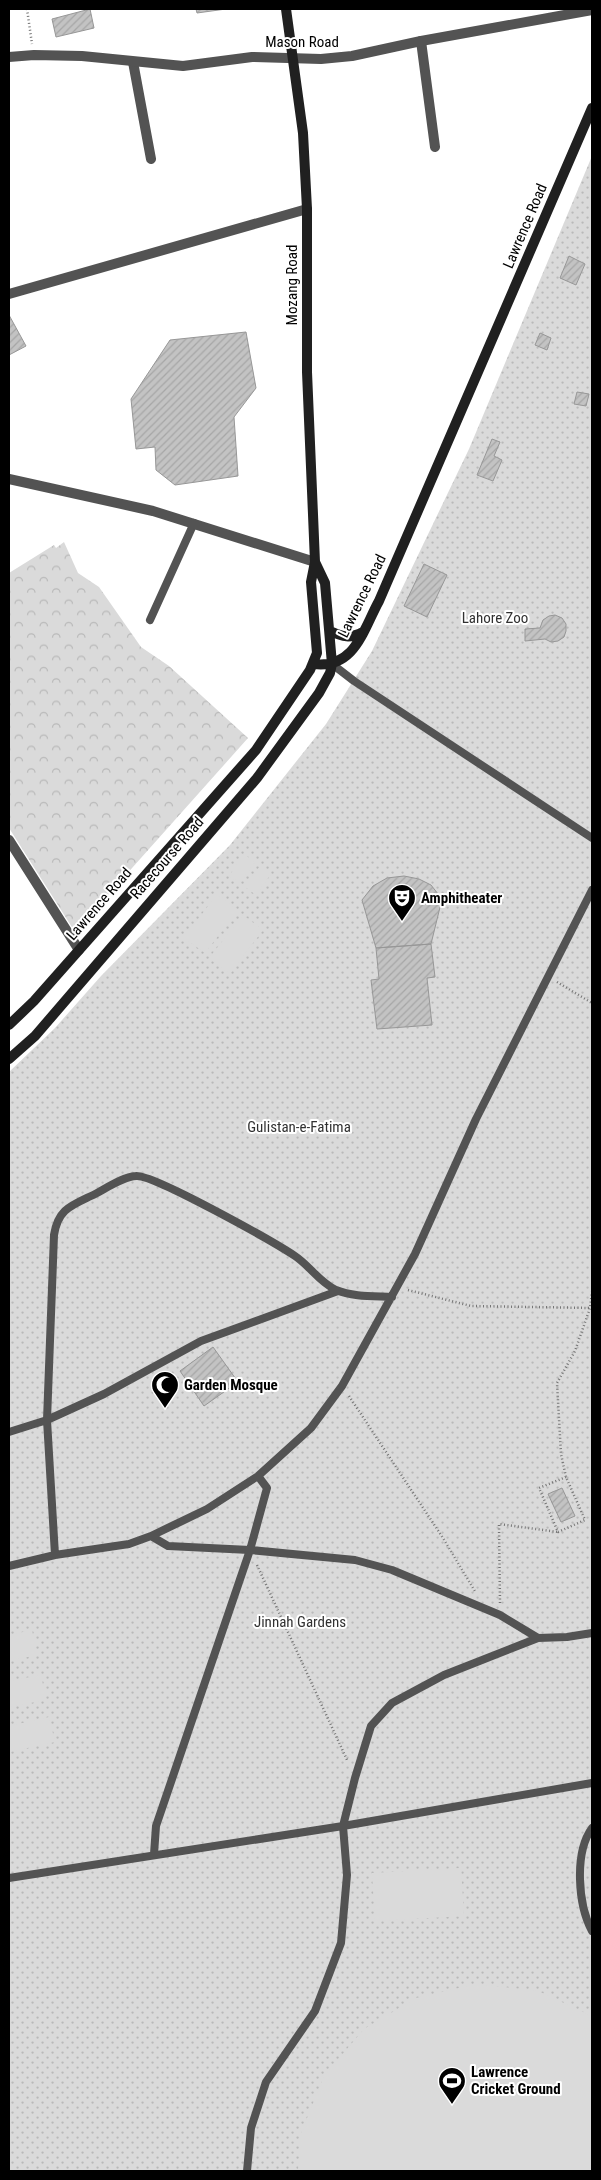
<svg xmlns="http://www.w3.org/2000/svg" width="601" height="2180" font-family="'Roboto Condensed',sans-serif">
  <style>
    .forest { fill: url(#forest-crowns) }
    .park { fill: url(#park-dots) }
    .pitch { fill: #dadada }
    .building { fill: url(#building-hatch); stroke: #979797 }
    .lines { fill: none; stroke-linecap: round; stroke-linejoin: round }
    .path { stroke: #757575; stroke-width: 2.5; stroke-dasharray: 1 2.5; stroke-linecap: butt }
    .service { stroke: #535353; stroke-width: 8 }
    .minor { stroke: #535353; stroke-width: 10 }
    .tertiary { stroke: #535353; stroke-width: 10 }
    .secondary { stroke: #202020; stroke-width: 10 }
    .labels { text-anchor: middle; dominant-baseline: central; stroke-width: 4; stroke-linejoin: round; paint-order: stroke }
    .street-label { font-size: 15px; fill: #000; stroke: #fff }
    .park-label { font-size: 15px; fill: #313131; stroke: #fff }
    .poi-label { font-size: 15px; font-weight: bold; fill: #000; stroke: #fff; text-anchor: start }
  </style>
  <defs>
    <pattern id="forest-crowns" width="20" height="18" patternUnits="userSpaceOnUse" patternTransform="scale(1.25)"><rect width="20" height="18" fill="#dadada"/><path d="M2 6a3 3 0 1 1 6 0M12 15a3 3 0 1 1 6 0" fill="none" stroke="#b9b9b9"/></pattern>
    <pattern id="park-dots" width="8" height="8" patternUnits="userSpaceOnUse" patternTransform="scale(1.25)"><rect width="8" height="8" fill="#dadada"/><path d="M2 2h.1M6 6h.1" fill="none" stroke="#b9b9b9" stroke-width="1.8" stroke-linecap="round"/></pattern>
    <pattern id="building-hatch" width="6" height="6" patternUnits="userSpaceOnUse" patternTransform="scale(1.25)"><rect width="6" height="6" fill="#c3c3c3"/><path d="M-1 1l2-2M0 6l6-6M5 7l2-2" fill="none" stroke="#a6a6a6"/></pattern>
  </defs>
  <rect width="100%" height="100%" fill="#fff"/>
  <path class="forest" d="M64,542L78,573L99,587L141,647L169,666L248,738L75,932L9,828V573L54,545L56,548Z"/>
  <path class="park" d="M592,156V2171H9V1072L55,1028L101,976L230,845L326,724L372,651L469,449Z"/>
  <path class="pitch" d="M244,854L255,862L240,883L229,876Z
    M260,866L271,874L256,895L245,887Z
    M217,894L238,910L205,953L184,938Z
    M243,915L263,930L230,974L209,958Z
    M32,1630L37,1655L9,1661V1635Z
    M41,1675L46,1700L9,1707V1681Z
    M49,1717L55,1742L9,1752V1726Z
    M461,1868L464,1916L375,1921L372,1873Z
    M476,1984L538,1991L592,2016V2171H298L301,2133L324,2076L364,2029L416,1998Z"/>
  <path class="building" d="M90,9L94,28L56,37L52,19Z
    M196,9H226L197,13Z
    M569,256L585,264L576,285L560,278Z
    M9,315L26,346L9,355Z
    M246,332L256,388L234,417L238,476L175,485L156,470L155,447L136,449L131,399L170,340Z
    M540,333L551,338L547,350L535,345Z
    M577,392L589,394L586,406L574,404Z
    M492,439L500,442L494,456L502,460L493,481L477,475Z
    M424,564L447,575L427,617L404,606Z
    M555,615L562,618L566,624V631L564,637L558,641L551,642L545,639L525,641V629L540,628L543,620L549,616Z
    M404,876L419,879L431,885L442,899L431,944L376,948L362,900L373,886L387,878Z
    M431,944L435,977L427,978L432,1025L377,1029L371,980L379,979L376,948Z
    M213,1347L238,1382L204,1406L180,1371Z
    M562,1488L575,1516L561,1522L548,1494Z"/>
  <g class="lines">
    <path class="path" d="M27,9L32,44
      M557,982L592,1003
      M408,1290L471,1306L592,1308
      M349,1396L443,1538L476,1593
      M566,1477L539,1488L558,1532L585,1520L566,1477L561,1454L557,1383L575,1351L590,1308L592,1292
      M257,1565L348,1762
      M500,1603L499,1524L558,1532"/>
    <path class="service" d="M150,620L194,523
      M332,664L354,681L592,838
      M9,1432L47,1420L104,1394L201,1341L338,1291
      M151,1536L207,1509L258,1476L311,1428L342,1386L415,1254L476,1119L592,890
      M55,1555L47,1420L54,1235C58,1210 70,1206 91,1196C104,1190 121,1177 136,1176C153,1174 274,1242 295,1256C310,1266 319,1282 336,1290C353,1297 374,1296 392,1297
      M9,1566L55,1555L129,1544L151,1536L168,1546L250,1550L355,1560L392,1570L500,1615L538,1638L567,1637L592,1633
      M592,1828C574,1853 578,1905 592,1931
      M154,1854L156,1826L250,1550L267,1488L258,1476
      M9,1878L343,1826L592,1783
      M247,2171L251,2128L266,2082L315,2011L341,1943L347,1875L343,1826L355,1778L371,1726L392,1703L444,1675L538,1638"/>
    <path class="minor" d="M421,41L435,147
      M133,62L151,159
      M9,294L307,209
      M9,479L153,511L315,562
      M9,840L79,950"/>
    <path class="tertiary" d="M9,57L34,55L82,56L183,66L252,57L321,59L352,56L421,41L592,10"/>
    <path class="secondary" d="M330,631C343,637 350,639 363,632
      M314,664C355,669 363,630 379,601L592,108
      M9,1025L34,1001L256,750L310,670L317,653L311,582L315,562L307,372V209L303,133L286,9
      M9,1059L35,1036L257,778L319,693L330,673L332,664L325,583L315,562"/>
  </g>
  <defs>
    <symbol id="theatre-pin" viewBox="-11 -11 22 30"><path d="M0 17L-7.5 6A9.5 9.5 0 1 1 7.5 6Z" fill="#000" stroke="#fff"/><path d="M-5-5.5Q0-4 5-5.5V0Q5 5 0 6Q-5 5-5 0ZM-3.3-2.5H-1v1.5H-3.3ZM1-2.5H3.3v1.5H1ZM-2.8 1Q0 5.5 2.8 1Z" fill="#fff"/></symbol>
    <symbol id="mosque-pin" viewBox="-11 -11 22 30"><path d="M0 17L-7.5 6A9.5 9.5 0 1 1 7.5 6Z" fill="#000" stroke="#fff"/><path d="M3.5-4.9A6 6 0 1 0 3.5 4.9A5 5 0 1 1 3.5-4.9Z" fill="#fff"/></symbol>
    <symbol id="stadium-pin" viewBox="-11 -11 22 30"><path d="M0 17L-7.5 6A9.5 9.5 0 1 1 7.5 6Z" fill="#000" stroke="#fff"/><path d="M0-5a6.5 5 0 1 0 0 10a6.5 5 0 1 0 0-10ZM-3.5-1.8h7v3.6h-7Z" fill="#fff"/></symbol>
  </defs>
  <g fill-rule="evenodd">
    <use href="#theatre-pin" x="386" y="882" width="32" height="43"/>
    <use href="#mosque-pin" x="149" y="1369" width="32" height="43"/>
    <use href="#stadium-pin" x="436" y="2065" width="32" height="43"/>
  </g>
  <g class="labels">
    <g class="street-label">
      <text x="302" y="42">Mason Road</text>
      <text transform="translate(525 226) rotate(-67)">Lawrence Road</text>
      <text transform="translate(292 285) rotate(-90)">Mozang Road</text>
      <text transform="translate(362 596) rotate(-64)">Lawrence Road</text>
      <text transform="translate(167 858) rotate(-49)">Racecourse Road</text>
      <text transform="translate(99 904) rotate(-49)">Lawrence Road</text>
    </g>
    <g class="park-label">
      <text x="495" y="618">Lahore Zoo</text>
      <text x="299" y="1127">Gulistan-e-Fatima</text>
      <text x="300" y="1622">Jinnah Gardens</text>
    </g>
    <g class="poi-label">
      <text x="421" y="898">Amphitheater</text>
      <text x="184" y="1385">Garden Mosque</text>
      <text x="471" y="2072">Lawrence<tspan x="471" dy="17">Cricket Ground</tspan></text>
    </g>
  </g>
  <rect width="601" height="2180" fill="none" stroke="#000000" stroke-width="20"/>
</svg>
